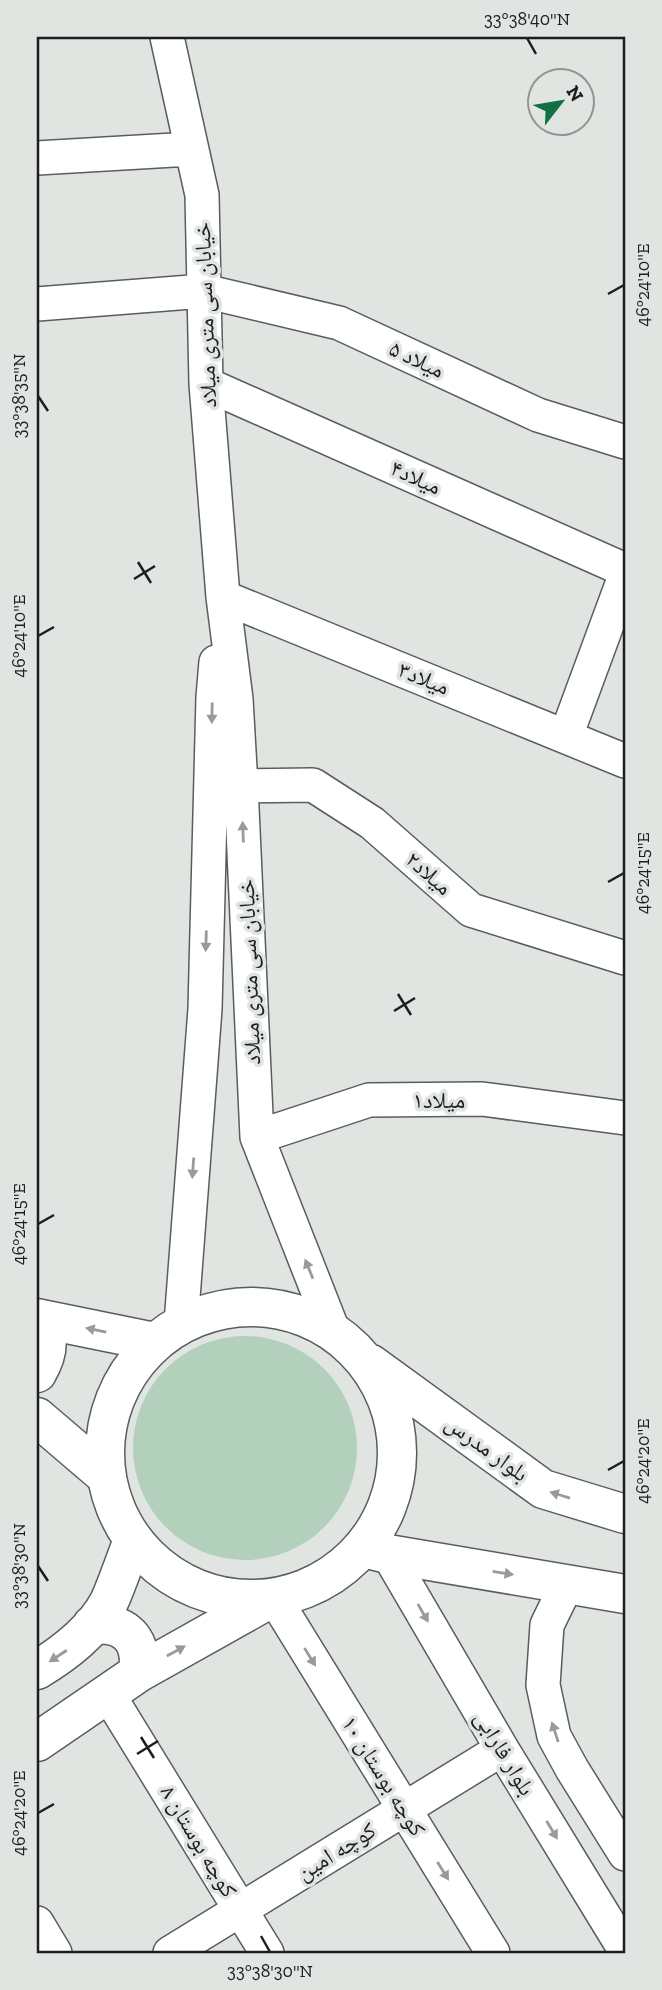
<svg xmlns="http://www.w3.org/2000/svg" width="662" height="1990" font-family="'Zilla Slab','Noto Naskh Arabic',serif">
  <style>
    .green { fill: #b2d0bc }
    .lines { fill: none; stroke-linecap: round; stroke-linejoin: round }
    .minor-casing { stroke: #5a5e5b; stroke-width: 36 }
    .major-casing { stroke: #5a5e5b; stroke-width: 41 }
    .minor { stroke: #fff; stroke-width: 33 }
    .major { stroke: #fff; stroke-width: 38 }
    .oneway { fill: #999a99 }
    .ticks { fill: none; stroke: #1d1e1d; stroke-width: 2.5 }
    .labels { text-anchor: middle; dominant-baseline: central; stroke-width: 7; stroke-linejoin: round; paint-order: stroke }
    .street-label { font-size: 23px; fill: #1d1e1d; stroke: #e1e5e2 }
    .neatline { fill: none; stroke: #1d1e1d; stroke-width: 2.5 }
    .ticks-label { font-size: 18px; text-anchor: middle; fill: #1d1e1d }
  </style>
  <rect width="100%" height="100%" fill="#e1e5e2"/>
  <path class="green" d="M133 1448a112 112 0 1 1 224 0a112 112 0 1 1-224 0Z"/>
  <g class="lines">
    <defs>
      <path id="minor" d="M167,37L202,195L206,384L223,597L236,699L241,786L257,1137L334,1333
        M37,158L191,149
        M37,304L204,291L339,323L538,415L625,442
        M206,384L625,570
        M223,597L625,761
        M566,736L625,576
        M220,785L241,786L313,785L372,823L471,910L625,958
        M257,1137L369,1100L482,1099L625,1118
        M181,1324L205,1009L213,697L216,662
        M388,1554L502,1749L625,1950
        M567,1584L547,1625L543,1685L554,1736L572,1769L625,1854
        M275,1599L493,1953
        M108,1694L267,1953
        M37,1923L55,1953
        M170,1953L502,1749"/>
      <path id="major" d="M105 1453a146 146 0 1 1 292 0a146 146 0 1 1-292 0Z
        M37,1318L155,1342
        M37,1323C52,1338 47,1356 37,1373
        M371,1364L543,1489L625,1514
        M37,1417L106,1476
        M364,1548L388,1554L625,1594
        M92,1625C126,1621 143,1640 138,1673
        M37,1670C65,1653 93,1632 109,1602C118,1582 125,1560 133,1540
        M37,1742L138,1673L268,1600"/>
    </defs>
    <use href="#minor" class="minor-casing"/>
    <use href="#major" class="major-casing"/>
    <use href="#minor" class="minor"/>
    <use href="#major" class="major"/>
  </g>
  <defs><path id="oneway-solid" d="M-6-.8H1V-3.2L6.5 0L1 3.2V.8H-6Z" transform="scale(1.75)"/></defs>
  <g class="oneway">
    <use href="#oneway-solid" transform="translate(212 713) rotate(91)"/>
    <use href="#oneway-solid" transform="translate(243 832) rotate(-92)"/>
    <use href="#oneway-solid" transform="translate(206 941) rotate(92)"/>
    <use href="#oneway-solid" transform="translate(193 1168) rotate(94)"/>
    <use href="#oneway-solid" transform="translate(309 1269) rotate(-112)"/>
    <use href="#oneway-solid" transform="translate(96 1330) rotate(-168)"/>
    <use href="#oneway-solid" transform="translate(560 1495) rotate(-163)"/>
    <use href="#oneway-solid" transform="translate(503 1573) rotate(9)"/>
    <use href="#oneway-solid" transform="translate(423 1613) rotate(60)"/>
    <use href="#oneway-solid" transform="translate(176 1651) rotate(-29)"/>
    <use href="#oneway-solid" transform="translate(58 1656) rotate(147)"/>
    <use href="#oneway-solid" transform="translate(310 1657) rotate(58)"/>
    <use href="#oneway-solid" transform="translate(555 1732) rotate(-108)"/>
    <use href="#oneway-solid" transform="translate(552 1830) rotate(59)"/>
    <use href="#oneway-solid" transform="translate(443 1871) rotate(58)"/>
  </g>
  <path class="ticks" d="M527,38L536,54M608,294L624,285M38,396L48,411M138,562L151,583M134,579L155,566M38,636L54,627M608,882L624,873M398,994L411,1015M394,1011L415,998M38,1224L54,1215M608,1470L624,1461M38,1566L48,1581M141,1737L154,1758M137,1754L158,1741M38,1813L54,1804M261,1936L270,1952"/>
  <g class="labels">
    <g class="street-label">
      <text transform="translate(205 315) rotate(-92)">خیابان سی متری میلاد</text>
      <text transform="translate(417 359) rotate(25)">میلاد ۵</text>
      <text transform="translate(416 477) rotate(24)">میلاد۴</text>
      <text transform="translate(424 678) rotate(22)">میلاد۳</text>
      <text transform="translate(429 873) rotate(41)">میلاد۲</text>
      <text transform="translate(249 972) rotate(-92)">خیابان سی متری میلاد</text>
      <text x="439" y="1100">میلاد۱</text>
      <text transform="translate(487 1448) rotate(36)">بلوار مدرس</text>
      <text transform="translate(505 1753) rotate(59)">بلوار فارابی</text>
      <text transform="translate(384 1776) rotate(58)">کوچه بوستان ۱۰</text>
      <text transform="translate(199 1841) rotate(59)">کوچه بوستان ۸</text>
      <text transform="translate(336 1851) rotate(-32)">کوچه امین</text>
    </g>
  </g>
  <rect width="662" height="1990" fill="none" stroke="#e1e5e2" stroke-width="77"/>
  <g transform="translate(561 102) rotate(59)"><circle r="33" fill="#e1e5e2" stroke="#939593" stroke-width="2"/>
  <path d="M0-5L12 26L0 18L-12 26Z" fill="#137044"/>
  <text y="-10" font-size="19" font-weight="bold" text-anchor="middle" fill="#1d1e1d">N</text>
  </g>
  <rect x="38" y="38" width="586" height="1914" class="neatline"/>
  <g class="ticks-label">
    <text x="527" y="25">33°38'40"N</text>
    <text transform="translate(643 285) rotate(-90)" y="6">46°24'10"E</text>
    <text transform="translate(19 396) rotate(-90)" y="6">33°38'35"N</text>
    <text transform="translate(19 636) rotate(-90)" y="6">46°24'10"E</text>
    <text transform="translate(643 873) rotate(-90)" y="6">46°24'15"E</text>
    <text transform="translate(19 1224) rotate(-90)" y="6">46°24'15"E</text>
    <text transform="translate(643 1461) rotate(-90)" y="6">46°24'20"E</text>
    <text transform="translate(19 1566) rotate(-90)" y="6">33°38'30"N</text>
    <text transform="translate(19 1813) rotate(-90)" y="6">46°24'20"E</text>
    <text x="270" y="1977">33°38'30"N</text>
  </g>
</svg>
